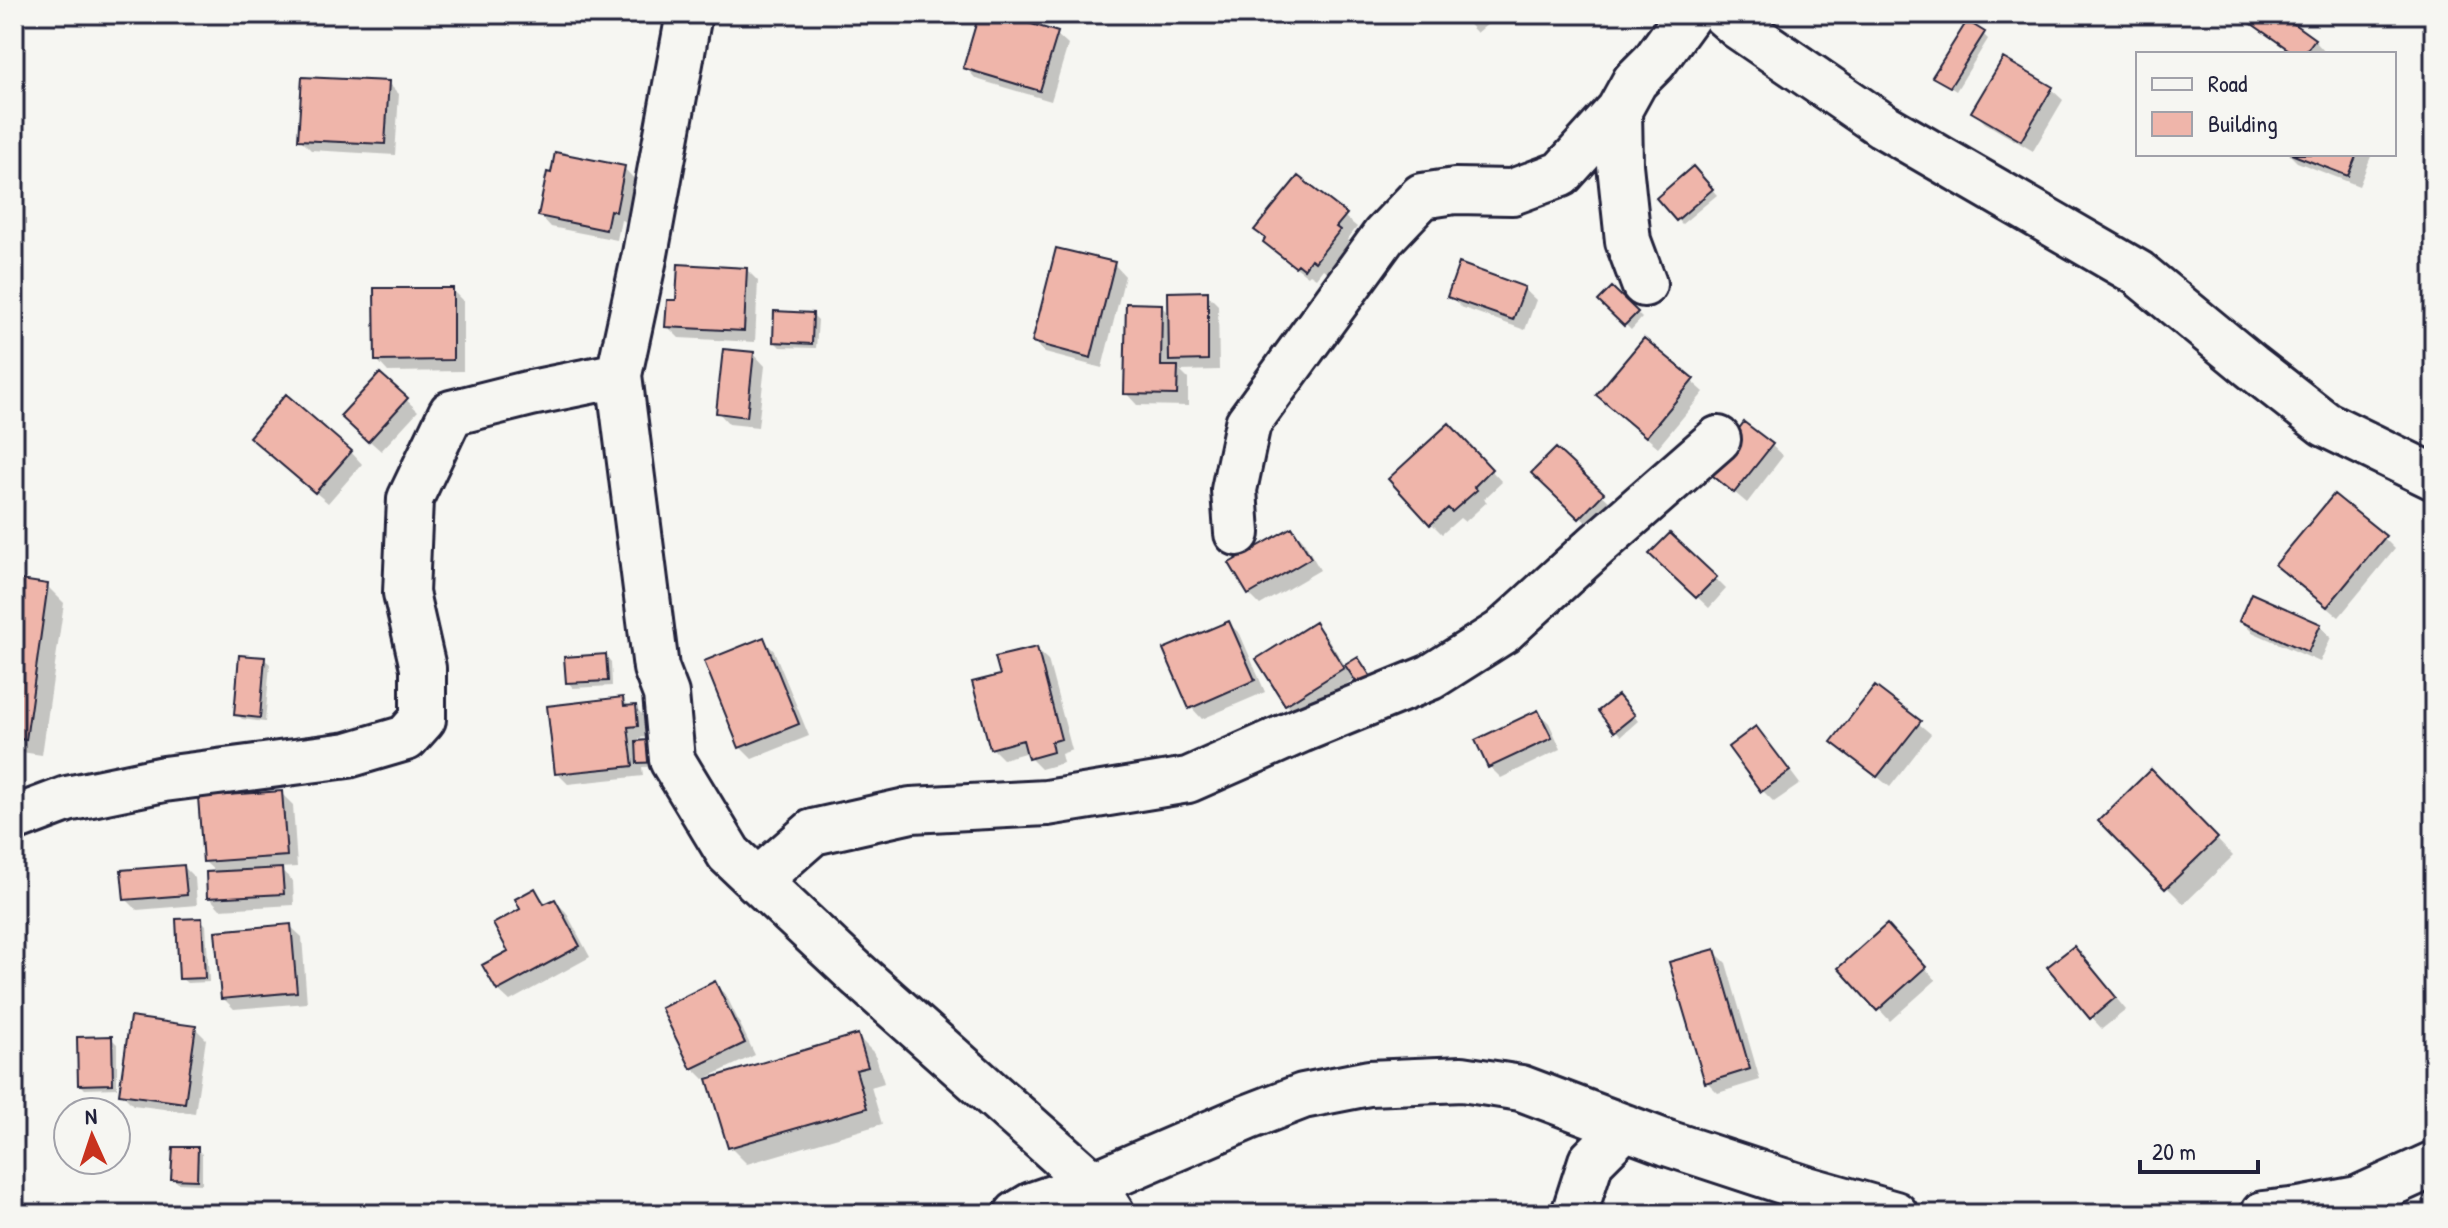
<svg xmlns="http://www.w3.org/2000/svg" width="2448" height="1228" font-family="'Patrick Hand',sans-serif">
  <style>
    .shadow { fill: #0003 }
    .building { fill: #efb5aa; stroke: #22223b; stroke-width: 2 }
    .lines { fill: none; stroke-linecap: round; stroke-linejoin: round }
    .street-casing { stroke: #22223b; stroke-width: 50 }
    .street { stroke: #f6f6f2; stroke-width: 44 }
  </style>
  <rect width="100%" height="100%" fill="#f6f6f2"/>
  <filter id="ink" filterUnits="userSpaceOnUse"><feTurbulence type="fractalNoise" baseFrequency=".0125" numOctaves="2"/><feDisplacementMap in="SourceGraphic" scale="16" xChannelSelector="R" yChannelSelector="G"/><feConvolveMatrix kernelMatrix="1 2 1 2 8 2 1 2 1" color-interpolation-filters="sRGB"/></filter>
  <g filter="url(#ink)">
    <path class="shadow" d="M981,14H992L1056,34L1068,45L1051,101L976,79L965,67Z
      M1459,14H1500L1477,33Z
      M2246,14H2277L2314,40L2325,52L2323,54H2293L2256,28L2245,16Z
      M1983,34L1988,39L1956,91L1935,77Z
      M388,83L399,94L395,155L311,150L300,139Z
      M2051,89L2063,100L2033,151L1985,123L1974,112Z
      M2289,154H2372L2359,186L2297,162Z
      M624,168L635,180L627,222L621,220L617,240L551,227L540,215Z
      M1698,174L1717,195L1682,224L1659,199Z
      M1298,179L1357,227L1347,240L1350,243L1327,272L1323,269L1316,278L1310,274L1308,276L1277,253Z
      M1114,264L1125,276L1102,368L1045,353L1034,342Z
      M747,270L758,281L755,342L679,338L667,326L678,302Z
      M1524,289L1536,300L1525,330L1461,307L1450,296Z
      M1612,289L1642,318L1631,330L1601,301Z
      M452,290L463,301V371L388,372L377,360Z
      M1207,294L1218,305L1219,370L1180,371L1188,379V406L1137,405L1126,393L1161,306L1170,315Z
      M813,315L818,320L816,348L780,347L775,342Z
      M1645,340L1704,392L1658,447L1610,407Z
      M754,354L765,366L758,427L729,424L718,412Z
      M380,375L418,411L381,451L354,427Z
      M1460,437L1502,482L1484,499L1487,502L1465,522L1460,518L1442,534L1431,523Z
      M1771,445L1783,456L1747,503L1709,471Z
      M263,448L351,452L362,464L328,503Z
      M1556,451L1614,506L1592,528L1534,473Z
      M1292,529L1303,540L1320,570L1260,605L1249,594Z
      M2384,538L2395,549L2339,617L2289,576Z
      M1663,565L1715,578L1726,589L1709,608Z
      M14,581L47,586L64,603L42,755L14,751Z
      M2252,596L2320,626L2331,637L2320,662L2252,632L2241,621Z
      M1228,623L1240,634L1265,692L1202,719L1191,707Z
      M1315,624L1326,636L1346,667L1358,659L1374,683L1356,678L1297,715L1286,704Z
      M763,639L774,651L809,736L752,759L740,747Z
      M1036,649L1048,660L1072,750L1061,754L1063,763L1041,769L1030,758L1028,752L1003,759L992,748L1003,676Z
      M606,656L611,662L612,686L573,688L568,682Z
      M264,659L270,664L265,722L242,719L237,714Z
      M1876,688L1931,734L1890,787L1834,742Z
      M622,699L631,708L635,707L646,718L648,737L639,738V743L666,766L642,767L643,776L568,784L557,773Z
      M1623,702L1638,721L1621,736L1616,730Z
      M1538,712L1549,723L1561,749L1501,778L1490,767Z
      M1756,728L1767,740L1800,784L1774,802L1763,791Z
      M2151,772L2233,856L2184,904L2101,821Z
      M281,793L293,805L297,867L279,868L293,881L294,905L220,909L209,897L217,873L204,861Z
      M14,835L18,839L24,863L14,865Z
      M184,867L195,878L197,905L137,910L126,899Z
      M535,890L548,905L555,901L566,912L590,957L510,1001L498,990L523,910Z
      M201,920L206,925L209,982L187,983L181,978Z
      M290,926L302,937L307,1003L234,1009L223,998Z
      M1898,938L1936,980L1890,1021L1841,968Z
      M1714,951L1726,963L1760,1080L1718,1093L1707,1082Z
      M2085,960L2126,1010L2102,1029L2091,1017Z
      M714,984L726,995L755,1055L704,1079L693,1068L663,1009Z
      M195,1028L206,1039L195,1113L133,1105L121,1093Z
      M858,1037L875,1054L884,1083L871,1087L882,1124L747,1164L730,1147Z
      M111,1038L117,1044V1088L85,1089L80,1084Z
      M197,1149L202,1154V1184L178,1183L173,1178Z"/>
    <path class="building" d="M979,14H999L1058,32L1040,91L963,68Z
      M2244,14H2280L2315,39L2304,54H2295L2242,17Z
      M1967,21L1985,32L1950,87L1932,77Z
      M2003,58L2053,87L2021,141L1971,112Z
      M302,77L389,81L385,144L298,140Z
      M555,152L625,166L616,212L610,210L606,230L538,216L547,172L551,173Z
      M2291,154H2357L2348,176Z
      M1693,166L1713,189L1676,221L1656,198Z
      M1298,176L1347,214L1336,227L1340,230L1315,262L1311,259L1304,269L1298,264L1295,267L1263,242L1265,238L1254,230Z
      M1056,248L1115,262L1091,358L1032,342Z
      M1459,263L1525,287L1513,320L1447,297Z
      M678,264L747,268L744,331L665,327L667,300H676Z
      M1612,287L1638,312L1624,326L1598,301Z
      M374,288H453V360L375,361Z
      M1208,291V360L1169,361L1168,292Z
      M1126,303L1162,304L1161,366H1178L1177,395L1124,394Z
      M774,311L813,313L812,344L773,342Z
      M1644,338L1694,379L1646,437L1596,395Z
      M723,349L754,352L747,417L716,413Z
      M380,373L408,398L368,442L340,416Z
      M286,394L352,451L315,493L249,437Z
      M1744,422L1773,444L1734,493L1707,471Z
      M1449,423L1492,469L1474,487L1477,490L1452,512L1448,508L1430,525L1388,479Z
      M1556,448L1604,493L1579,519L1531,473Z
      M2334,494L2386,536L2327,607L2275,565Z
      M1292,527L1311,558L1248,595L1229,563Z
      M1670,533L1717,577L1696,598L1649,554Z
      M14,579L48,584L26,740L14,738Z
      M2251,593L2321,624L2308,652L2239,621Z
      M1229,621L1255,680L1189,709L1163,649Z
      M1315,622L1344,668L1285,705L1256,659Z
      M764,637L799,724L739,748L704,661Z
      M1037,647L1061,739L1051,742L1053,752L1028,759L1023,740L990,749L972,682L1000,675L995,657Z
      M606,654L608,681L566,683L564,657Z
      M239,655L265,657L260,718L234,715Z
      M1358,657L1371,677L1358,685L1345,665Z
      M1875,686L1921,721L1877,777L1831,742Z
      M1618,695L1635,715L1614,732L1598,711Z
      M623,697L624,706L636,705L638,726L628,727L633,766L555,774L547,706Z
      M1538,710L1552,738L1488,768L1475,740Z
      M1756,726L1790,771L1761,792L1728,747Z
      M661,739L662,762L637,763L636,741Z
      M2151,769L2218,838L2165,889L2098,821Z
      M282,791L287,856L203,862L198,797Z
      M184,865L187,895L124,900L121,870Z
      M282,868L284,894L207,898L206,872Z
      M535,888L544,904L555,899L580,946L497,991L482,965L508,951L493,924L520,909L515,899Z
      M202,918L205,978L179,979L176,919Z
      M291,924L297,992L221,999L215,931Z
      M1887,924L1926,967L1877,1011L1838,968Z
      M2074,946L2116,997L2090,1019L2047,967Z
      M1715,949L1750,1069L1705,1083L1669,962Z
      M715,981L745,1043L691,1069L661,1008Z
      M130,1017L196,1026L185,1103L119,1094Z
      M858,1034L868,1067L856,1070L867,1108L728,1148L707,1079Z
      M112,1036L113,1084L78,1085L77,1037Z
      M173,1147H198L197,1180L171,1179Z"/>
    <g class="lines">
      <defs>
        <path id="street" d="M689,14L645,254L619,375L656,668L666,694L672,760L729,854L857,974L1093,1184L1112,1214
          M1724,14L1739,27L1882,125L2138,273L2251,366L2325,424L2434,477
          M1644,284L1628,241L1620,165L1619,110L1635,81L1654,62L1689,14
          M1237,533L1234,490L1248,423L1384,236L1422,196L1455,191L1512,192L1561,174L1619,110
          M14,819L67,799L164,779L348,755L406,738L423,719V668L406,593L410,499L451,413L531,393L619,375
          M757,881L813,832L911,810L1047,803L1188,780L1301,730L1431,677L1502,632L1597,545L1718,439
          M1017,1214L1032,1205L1093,1184L1246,1118L1303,1096L1369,1083L1462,1079L1521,1088L1667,1143L1807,1189L1895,1214
          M1574,1214L1591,1161L1625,1127
          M2263,1214L2299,1210L2357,1199L2434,1164"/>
      </defs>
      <use href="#street" class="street-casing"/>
      <use href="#street" class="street"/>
    </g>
  </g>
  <rect width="2448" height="1228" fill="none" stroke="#f6f6f2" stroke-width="48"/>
  <rect x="24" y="24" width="2400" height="1180" fill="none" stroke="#22223b" stroke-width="3" filter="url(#ink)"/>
  <rect x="2136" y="52" width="260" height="104" fill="#f6f6f2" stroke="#a1a1a9" stroke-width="2"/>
  <rect x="2152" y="78" width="40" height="12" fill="#f6f6f2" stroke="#a1a1a9" stroke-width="2"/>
  <text x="2208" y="92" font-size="24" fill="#22223b">Road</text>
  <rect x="2152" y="112" width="40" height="24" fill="#efb5aa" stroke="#a1a1a9" stroke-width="2"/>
  <text x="2208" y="132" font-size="24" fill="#22223b">Building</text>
  <g transform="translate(92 1136) rotate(357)"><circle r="38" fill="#f6f6f2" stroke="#a1a1a9" stroke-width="2"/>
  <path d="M0-6L14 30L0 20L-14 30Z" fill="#c8321e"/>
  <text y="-12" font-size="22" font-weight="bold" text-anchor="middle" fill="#22223b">N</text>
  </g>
  <path d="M2140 1160v12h118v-12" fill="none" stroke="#22223b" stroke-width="4"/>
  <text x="2152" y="1160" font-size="24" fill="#22223b" stroke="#f6f6f2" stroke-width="6" paint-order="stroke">20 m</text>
</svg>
